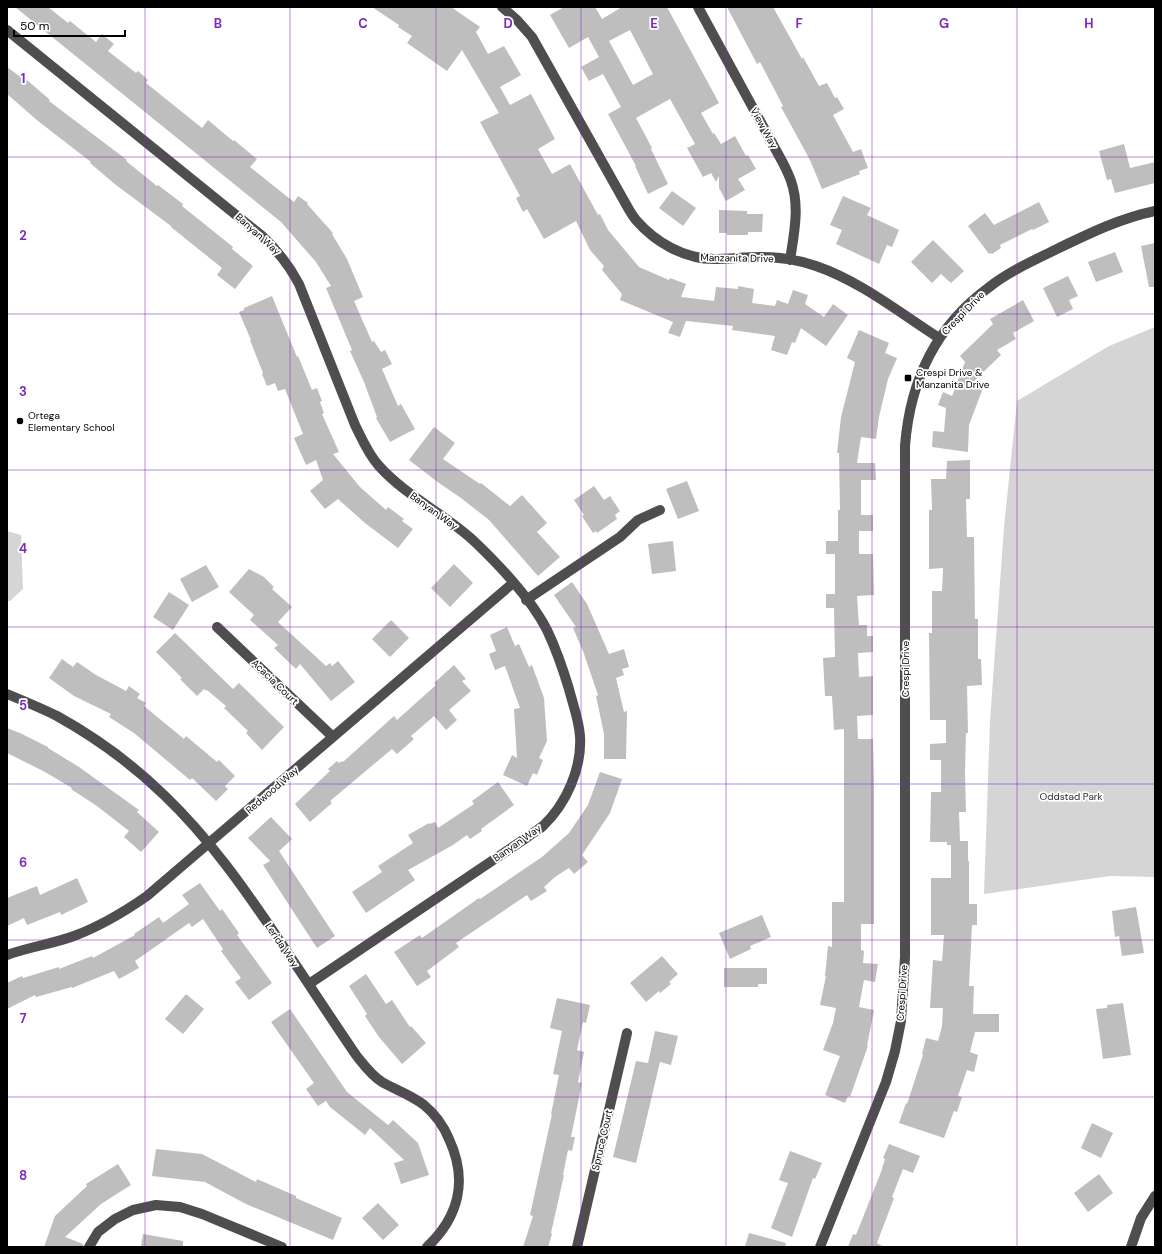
<svg xmlns="http://www.w3.org/2000/svg" width="1162" height="1254" font-family="'DM Sans',sans-serif">
  <style>
    .green { fill: #d5d5d5 }
    .building { fill: #bebebe; fill-rule: evenodd }
    .lines { fill: none; stroke-linecap: round; stroke-linejoin: round }
    .minor { stroke: #4e4e4e; stroke-width: 10 }
    .grid { fill: none; stroke: #7b2cbf; stroke-width: 1; stroke-opacity: 0.55 }
    .poi-dot { fill: #000; stroke: #fff; stroke-width: 1.5 }
    .labels { text-anchor: middle; dominant-baseline: central; stroke-width: 3.5; stroke-linejoin: round; paint-order: stroke }
    .street-label { font-size: 10px; fill: #000; stroke: #fff }
    .poi-label { font-size: 10px; fill: #000; stroke: #fff; text-anchor: start }
    .park-label { font-size: 10px; fill: #2c2c2c; stroke: #fff }
    .grid-label { font-size: 13px; text-anchor: middle; font-weight: bold; fill: #7b2cbf; stroke: #fff; stroke-width: 3.5; stroke-linejoin: round; paint-order: stroke }
  </style>
  <rect width="100%" height="100%" fill="#fff"/>
  <path class="green" d="M1155,327V877L1110,876L984,894L990,721L1004,527L1017,401L1109,346Z
    M7,531L21,535L23,589L10,601H7Z"/>
  <path class="building" d="M15,7H48L68,23L70,21L96,42L102,34L114,44L108,51L136,73L138,71L148,80L146,83L202,128L208,120L233,141L234,140L257,159L250,167L294,202L298,196L308,203L307,204L333,233L332,234L347,259L363,297L354,301L372,342L374,341L381,352L385,350L392,364L382,369L398,406L401,404L415,429L390,442L376,418L377,417L364,382L350,351L352,350L326,288L331,286L316,262L281,222Z
    M372,7H451L480,27L476,32L488,54L504,46L521,75L500,87L510,105L531,94L555,139L538,149L552,174L570,164L598,215L600,214L608,230L639,267L669,280L670,278L686,284L681,297L714,301L716,287L738,289V286L754,289L752,303L775,306L777,300L788,304L793,290L808,295L805,304L824,317L833,304L848,315L826,346L801,328L795,343L792,342L787,355L771,350L775,336L732,330L733,326L686,321L680,337L668,333L673,322L620,300L622,294L602,270L604,266L590,250L576,221L544,239L527,209L523,212L516,198L520,196L480,122L499,113L462,50L447,71L407,43L412,36L398,27L399,25Z
    M564,7H595L602,19L622,7H667L719,103L701,113L713,134L714,133L721,144L735,136L746,156L748,155L756,169L738,179L745,190L726,201L719,188V176L716,182L711,173L703,177L687,148L695,144L670,99L636,118L652,148L651,149L668,184L648,194L635,166H636L608,114L621,107L603,74L589,81L581,67L599,57L588,37L569,48L550,15ZM630,30L653,74L633,85L609,41Z
    M727,7H773L802,59L803,57L819,86L827,83L835,98L837,97L844,109L833,115L853,152L861,149L868,168L859,171L860,174L822,189L810,160L781,107L783,106L760,62L757,64Z
    M7,67L26,81L27,80L50,100L49,101L127,160L126,161L157,186L158,185L183,204L182,206L233,247L232,249L253,266L235,289L217,275L222,268L171,227V226L116,185L90,163L91,162L38,121L7,94Z
    M1124,144L1130,168L1155,162V183L1115,193L1111,179L1107,180L1099,151Z
    M672,191L696,208L683,226L659,208Z
    M843,196L871,208L867,215L899,230L892,247L887,245L879,264L836,244L842,230L830,225Z
    M1039,202L1049,222L1033,230L1032,229L1000,245L1001,248L992,254L991,253L989,254L968,226L985,213L994,225Z
    M719,210L747,211V214H763L762,232H748V235H727V233H719Z
    M933,240L964,271L951,283L941,274L932,283L911,262Z
    M1155,243V287H1149L1141,246Z
    M1115,252L1123,272L1096,282L1088,262Z
    M1068,276L1078,296L1069,300L1073,309L1057,317L1043,288Z
    M272,296L297,357L298,356L312,390L317,388L322,401L320,402L324,413L322,414L339,452L333,454L360,487L386,510L388,507L404,519L402,521L413,529L398,548L365,523L338,499L325,509L310,491L323,480L316,460L306,465L294,438L303,434L285,389L278,391L275,383L267,386L262,374L263,373L250,340H251L239,312L244,310V308Z
    M1023,300L1034,321L1013,333L1016,339L997,350L1001,355L972,383L983,388L969,425L968,452L932,447L933,431L944,432L946,408L938,405L943,392L952,396L965,362L960,356L993,324L990,319Z
    M859,330L889,343L885,353L897,358L888,379L879,417L876,439L861,437L857,463H875L876,480H861V515H873V531H859V554H873L874,595L857,596L859,625H867V636H873V652L858,653L859,677L873,676V715L857,716L858,739H873L874,780V924H861V950L864,951L863,963L878,964L875,982L864,980L859,1007L874,1010L867,1046H868L850,1097L848,1096L845,1103L825,1095L840,1056L823,1050L833,1023L836,1008L820,1005L826,976H825L828,946L832,947V902H844V729L834,730L832,696H825L823,658L835,657L834,608H826V594H835V554H826V541H838V510H840L839,453H837L841,417L855,362L847,358Z
    M434,427L455,443L443,459L480,484L481,483L510,506L522,495L547,523L537,532L560,557L538,576L489,520L461,498L439,483L409,460Z
    M970,460V499H966L967,537H974L975,619H978V659H981L982,685L967,686L968,733H966L965,773L966,812H959L960,841H968V861H969V904H977V925H972L969,986H974L973,1014H999V1032H975L970,1052L978,1055L974,1072L967,1070L958,1096L962,1097L957,1112L954,1111L944,1138L899,1123L906,1103L907,1104L923,1055L922,1054L926,1038L938,1041L942,1026L943,1008H930L933,960L942,961L944,935H931V878H951V845H947V842H930L931,792H941V760H930V744L946,743V720H930L929,633H932V591H942L943,568L929,569V510H932L931,479H946L947,461Z
    M687,481L699,511L678,519L666,489Z
    M594,486L604,500L610,496L620,511L615,515L617,519L597,533L596,531L593,533L582,516L584,515L574,500Z
    M673,541L676,571L652,574L648,544Z
    M454,564L473,583L450,607L431,588Z
    M206,565L219,587L192,602L180,579Z
    M249,569L264,577L274,587L272,589L292,607L278,622L326,666L330,663L332,666L338,661L355,682L331,701L300,664L296,669L274,648L278,645L250,620L254,615L229,592Z
    M572,582L587,604L609,654L624,649L629,667L622,669L624,675L616,678L624,712L627,711L626,759H604V734L596,696L598,695L583,651L573,628L576,627L554,595Z
    M169,592L189,605L173,630L153,617Z
    M391,620L409,638L390,657L372,639Z
    M507,627L515,646L519,644L529,667L532,665L544,698L547,741L539,758L543,760L537,775L533,773L527,786L503,775L512,755L517,758L514,709L520,708L505,666L495,670L489,654L496,651L490,635Z
    M175,633L233,689L239,683L284,727L262,750L246,733L248,731L224,708L226,706L207,690L206,691L204,689L197,696L180,679L182,678L156,652Z
    M62,659L73,667L77,662L96,675L126,691L129,686L140,694L137,698L146,703L144,706L184,739L186,736L217,762L219,760L235,776L225,786L228,789L216,801L192,778L190,780L134,733L109,717L111,714L74,696L49,678Z
    M454,665L466,679L462,681L471,691L449,710L457,720L446,730L434,716L411,736L414,739L397,754L392,749L330,801L332,803L310,822L295,804L330,771L328,769L337,761L339,763L342,761L343,762L394,716L397,720L436,685L434,683Z
    M7,728L20,733L48,747V748L79,767L139,810L137,812L159,832L141,852L124,837L129,831L97,806L71,789L72,788L45,772L7,753Z
    M600,772L622,779L610,813L582,855L588,862L574,874L569,868L555,877L544,887L547,891L531,901L527,895L456,943L459,947L427,971L431,977L417,986L394,952L420,935L422,938L479,898L480,899L542,857L569,833L588,805Z
    M498,782L514,805L481,829L482,831L470,839L467,835L453,845L408,870L415,880L366,913L352,892L382,872L378,866L413,843L408,835L429,823V824L435,822L438,828L474,804L472,801Z
    M271,817L292,839L279,851L335,936L317,948L263,865L270,861L248,838Z
    M77,878L88,902L61,915L60,912L27,925L24,918L7,926V898L37,886L40,895Z
    M200,883L220,911L222,909L239,933L237,935L272,983L249,1000L235,982L241,978L221,951L223,949L203,919L192,927L189,923L135,961L139,968L119,979L114,971L72,988V987L36,997L35,995L7,1009V983L22,976L23,978L59,967V969L92,956L93,958L135,935L134,934L159,917L163,923L189,904L182,895Z
    M1136,907L1144,953L1122,956L1119,936L1115,937L1112,911Z
    M762,915L771,937L750,946L751,949L730,959L719,933Z
    M662,956L678,974L669,982L671,984L660,993L659,991L646,1002L630,983Z
    M724,968H767V984H758V987H724Z
    M366,974L386,1004L392,1000L410,1027L411,1026L426,1043L402,1064L379,1037L365,1016L367,1014L349,986Z
    M186,994L204,1009L183,1034L165,1019Z
    M557,998L590,1005L586,1023L583,1022L577,1050L584,1052L578,1082L582,1083L571,1137H575L572,1151L568,1150L563,1175H564L551,1233L552,1234L548,1247H523L533,1216L530,1215L552,1114H551L559,1075L553,1074L562,1031L550,1028Z
    M1123,1003L1131,1055L1103,1059L1096,1009L1107,1008V1005Z
    M290,1009L347,1092L388,1125L393,1120L418,1143L429,1175L401,1184L394,1163L404,1160L370,1128L365,1135L330,1107L326,1101L318,1106L306,1089L314,1083L271,1022Z
    M655,1031L678,1036L671,1065L660,1062L636,1163L613,1157L636,1061L648,1063Z
    M1092,1123L1113,1133L1101,1158L1081,1148Z
    M889,1144L920,1156L913,1173L903,1169L892,1197L894,1198L877,1243L884,1247H848L853,1234L856,1235L881,1172L885,1159L883,1158Z
    M156,1149L202,1154L256,1182L257,1179L296,1196V1198L342,1218L333,1240L246,1204L205,1182L152,1176Z
    M790,1151L822,1163L815,1179L813,1178L792,1237L771,1228L788,1183L779,1180Z
    M118,1164L131,1185L101,1204L65,1237L83,1244V1247H44L55,1216L87,1186L86,1184Z
    M1099,1174L1113,1193L1088,1212L1074,1193Z
    M378,1203L399,1225L383,1240L362,1218Z
    M749,1233L786,1243L785,1247H745Z
    M143,1234L183,1241V1247H141Z"/>
  <g class="lines">
    <path class="minor" d="M502,7L517,20L532,37L623,199C627,206 631,214 636,220C655,242 684,259 714,259C729,259 745,257 760,257C778,257 799,260 816,266C860,281 900,313 939,338
      M698,7L783,163C786,169 789,175 791,181C800,206 794,234 790,260
      M7,30L262,236C278,251 289,265 299,284L355,425C362,439 368,454 379,466C407,497 447,515 476,543C501,567 531,599 547,630C556,649 563,669 569,689C573,705 579,720 580,736C582,769 566,804 543,826C538,830 531,834 526,838L309,984
      M526,600L620,537L638,520L660,510
      M217,627L333,737
      M7,694C24,701 41,708 57,716C95,737 133,765 164,795C209,838 244,888 279,940C305,978 330,1017 356,1055C364,1065 371,1075 382,1082C396,1090 411,1095 424,1105C435,1114 444,1127 449,1139C468,1180 459,1217 427,1247
      M7,955C29,947 52,944 74,936C101,926 124,912 147,896L513,583
      M89,1247L98,1232L115,1219L133,1210L156,1205L180,1207L202,1214L282,1247
      M577,1247L627,1033
      M820,1247L886,1082L895,1051L901,1021L905,957V446C910,381 935,327 988,288C1009,271 1035,260 1059,248C1090,233 1121,218 1155,211
      M1131,1247L1141,1218L1155,1196"/>
  </g>
  <path class="grid" d="M145,7V1247M290,7V1247M436,7V1247M581,7V1247M726,7V1247M872,7V1247M1017,7V1247M7,157H1155M7,314H1155M7,470H1155M7,627H1155M7,784H1155M7,940H1155M7,1097H1155"/>
  <g class="poi-dot">
    <rect x="904" y="374" width="8" height="8" rx="2"/>
    <circle cx="20" cy="421" r="4"/>
  </g>
  <g class="labels">
    <g class="street-label">
      <text transform="translate(764 128) rotate(61)">View Way</text>
      <text transform="translate(258 234) rotate(42)">Banyan Way</text>
      <text transform="translate(737 258) rotate(1)">Manzanita Drive</text>
      <text transform="translate(963 313) rotate(-46)">Crespi Drive</text>
      <text transform="translate(434 511) rotate(36)">Banyan Way</text>
      <text transform="translate(905 669) rotate(-90)">Crespi Drive</text>
      <text transform="translate(275 682) rotate(44)">Acacia Court</text>
      <text transform="translate(272 790) rotate(-41)">Redwood Way</text>
      <text transform="translate(517 843) rotate(-35)">Banyan Way</text>
      <text transform="translate(282 945) rotate(56)">Lerida Way</text>
      <text transform="translate(902 993) rotate(-86)">Crespi Drive</text>
      <text transform="translate(602 1140) rotate(-77)">Spruce Court</text>
    </g>
    <g class="poi-label">
      <text x="916" y="372">Crespi Drive &amp;<tspan x="916" dy="12">Manzanita Drive</tspan></text>
      <text x="28" y="415">Ortega<tspan x="28" dy="12">Elementary School</tspan></text>
    </g>
    <g class="park-label">
      <text x="1071" y="796">Oddstad Park</text>
    </g>
  </g>
  <g class="grid-label">
    <text x="218" y="28">B</text>
    <text x="363" y="28">C</text>
    <text x="508" y="28">D</text>
    <text x="654" y="28">E</text>
    <text x="799" y="28">F</text>
    <text x="944" y="28">G</text>
    <text x="1089" y="28">H</text>
    <text x="23" y="83">1</text>
    <text x="23" y="240">2</text>
    <text x="23" y="396">3</text>
    <text x="23" y="553">4</text>
    <text x="23" y="710">5</text>
    <text x="23" y="867">6</text>
    <text x="23" y="1023">7</text>
    <text x="23" y="1180">8</text>
  </g>
  <rect width="1162" height="1254" fill="none" stroke="#000000" stroke-width="16"/>
  <path d="M14 30v6h111v-6" fill="none" stroke="#000000" stroke-width="2"/>
  <text x="20" y="30" font-size="12" fill="#000000" stroke="#ffffff" stroke-width="3" paint-order="stroke">50 m</text>
</svg>
